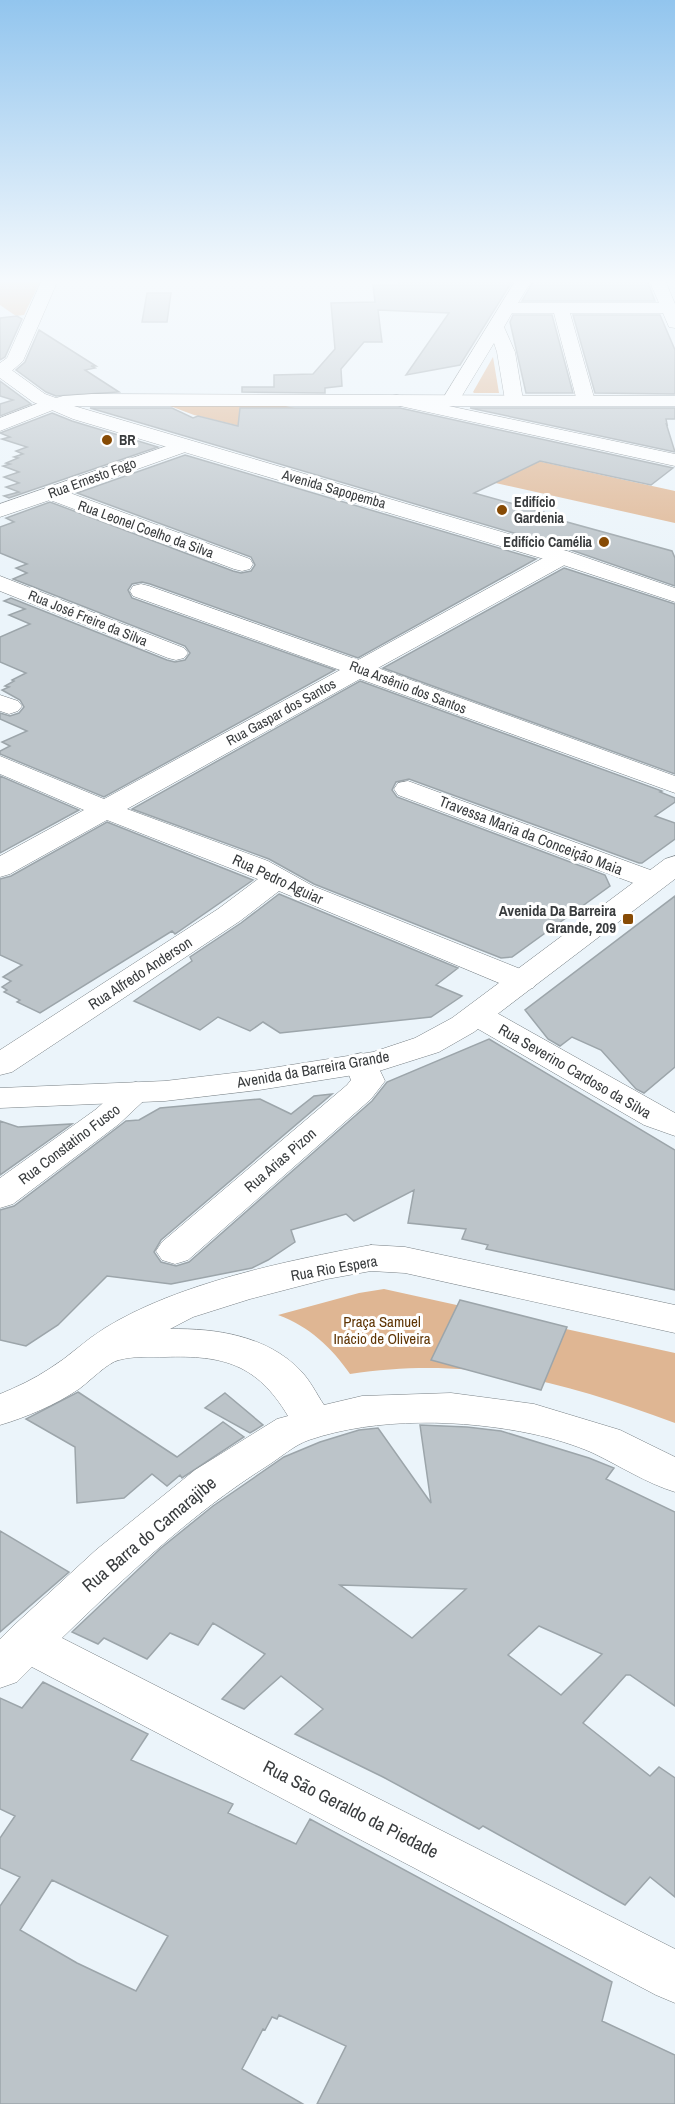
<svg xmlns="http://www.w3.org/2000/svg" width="675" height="2104" font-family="'Archivo Narrow',sans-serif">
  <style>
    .green { fill: #dfb693 }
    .building { fill: #bcc4c9; stroke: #9ca5aa; stroke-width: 1.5; fill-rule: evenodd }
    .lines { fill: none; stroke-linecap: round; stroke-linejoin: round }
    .minor-casing { stroke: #788085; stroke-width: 1 }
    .major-casing { stroke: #788085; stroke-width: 1 }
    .minor { fill: #fff; fill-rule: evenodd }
    .major { fill: #fff; fill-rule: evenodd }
    .poi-dot { fill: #874b05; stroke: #fff; stroke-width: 2 }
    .labels { text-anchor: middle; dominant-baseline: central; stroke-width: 6; stroke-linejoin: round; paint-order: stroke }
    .far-poi-label { font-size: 14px; font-weight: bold; fill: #393c3e; stroke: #fff; text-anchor: start }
    .far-street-label { font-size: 14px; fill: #393c3e; stroke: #fff }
    .street-label { font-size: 15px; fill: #393c3e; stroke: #fff }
    .poi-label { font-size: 15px; font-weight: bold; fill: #393c3e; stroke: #fff; text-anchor: end }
    .park-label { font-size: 15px; fill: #5f3505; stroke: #fff }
    .near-street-label { font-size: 18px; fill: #393c3e; stroke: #fff }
  </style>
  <rect width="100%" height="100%" fill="#ebf4fa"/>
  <path class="green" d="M0,280H41L24,315L16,316L0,305Z
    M493,357L499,393H474L473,392Z
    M162,403L281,405L675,491V523L236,425L194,415Z
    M384,1289L675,1353V1423C562,1381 472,1356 350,1374C331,1347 310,1327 278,1315L359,1293Z"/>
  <path class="building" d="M399,280H513L460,365L406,375L449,313L378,310L382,342H364L341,369L342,386L325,388V393L242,392V387H274V375L313,374L335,349L331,303L375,302L373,285H399Z
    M534,280H647L655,301H522Z
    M147,293H171L167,322H142Z
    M513,315H552L573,393H526L510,322Z
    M573,315H660L675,350V394L595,393Z
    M17,316L22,319L5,357L0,360V318Z
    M39,330L96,366H91L95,368L85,370L119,392L56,396L46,392L16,370L25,362Z
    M0,381L31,404L0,416V404L13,400L0,396Z
    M90,408H172L193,418L198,416L238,426L240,408H400L673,468L651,485L540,461L474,493L543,512L538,514L672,551L675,558V586L571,550Z
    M470,408H675V419H666L667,424L666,423L675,452Z
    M52,413L72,421L158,447L9,498L4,496L19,492L6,487L19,483L4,477L19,472L3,466L10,464L6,463L18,458L14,457L23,454L16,451L27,447L2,439L10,437L0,433Z
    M185,455L536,559L358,658L150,584L142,582L132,584L128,590L132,598L335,670L104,797L0,754V751L10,746L2,742L27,731L0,719V713L10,716L19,713L24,707L20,700L2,690L9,687L5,686L14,681L12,680L26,673L0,662V637L30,624L9,615L25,609L4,601L11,598L167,660L175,662L185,660L190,653L185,646L13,579L27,573L16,568L27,564L0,553V527L14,522L6,518L50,502L233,571L241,573L251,571L255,565L251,557L77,493Z
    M564,568L675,604V774L383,668Z
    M360,681L662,791L660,792L675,798V802L655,816L675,823V839L642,863H639L409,779L396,782L392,790L397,797L605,875L610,886L512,957L501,958L314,884L269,859L132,809Z
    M0,776L79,810L0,853Z
    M107,822L253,880L175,934L172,931L40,1013L17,1002L20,1000L4,992L7,990L2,987L11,981L3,977L22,965L0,955V879L11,876Z
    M279,894L458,968L436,985L462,996L431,1017L280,1033L263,1022L250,1031L218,1017L200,1030L134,1001L192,961L190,957L241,923Z
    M675,896V1067L644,1093L636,1089L601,1050L572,1037L560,1046L548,1039L525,1010Z
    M489,1039L675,1150V1290L486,1249L488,1245L462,1239L466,1229L408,1223L414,1190L354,1221L346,1214L291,1230L295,1242L268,1260L252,1268L171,1284L107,1276L58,1325L26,1346L0,1340V1210L14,1206L126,1121L139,1120L160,1108L260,1099L291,1114L314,1096L332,1094L161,1240L154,1252L161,1262L176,1266L189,1262L372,1101L387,1082Z
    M0,1121L18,1127L72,1124L0,1175Z
    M460,1300L567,1327L541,1390L431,1360Z
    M78,1392L177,1457L223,1422L244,1437L182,1478L180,1475L167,1486L152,1474L124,1498L77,1503L75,1447L26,1419Z
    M225,1393L263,1425L250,1433L205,1408Z
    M420,1425L467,1427L501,1431L589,1458L614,1468L606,1479L675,1512V1706L630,1675H626L583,1723L650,1776L659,1767L675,1778V1897L650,1877L625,1905L483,1826L479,1829L383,1777L295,1734L323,1709L281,1676L244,1709L222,1699L265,1654L213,1623L198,1645L170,1633L147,1659L104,1638L98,1644L72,1632L161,1548L213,1506L284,1457L320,1442L359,1430L378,1428L431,1503ZM340,1585L466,1589L412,1638ZM539,1626L602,1654L561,1695L508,1655Z
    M0,1531L69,1572L0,1632Z
    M43,1682L148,1734L131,1760L233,1804L228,1813L296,1844L310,1819L612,1982L602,2021L675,2055V2104H317L346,2046L279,2015L277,2019L272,2017L265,2030L263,2029L242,2069L303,2104H0V1906L20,1877L0,1868V1838L15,1816L0,1809V1698L22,1708ZM52,1880L168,1936L136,1991L77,1963L20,1930Z"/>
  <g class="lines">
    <defs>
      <path id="minor" d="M42,280H58L23,361L6,376L0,377V363L7,358Z
        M516,280H532L518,303H659L649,280H665L675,304V328L669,327L663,313H570L595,401L592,405H580L577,401L554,313H512L504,327L515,352L523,400L520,404H508L505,400L497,352L494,343L457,404H445L442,400Z
        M397,395L675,454V466L391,404L388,400L391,396Z
        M52,398L58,400L61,404L58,408L0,431V418Z
        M184,440L191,442L194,446L191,450L70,493L250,559L253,564L250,569L242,571L234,569L50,500L0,517V504Z
        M562,550L570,552L573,557L570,562L378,668L675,776V793L360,679L127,809L268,861L313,886L533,974L538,981L533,988L522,990L511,988L279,891L240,921L12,1072L0,1075V1050L218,909L258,879L107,820L10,874L0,877V856L84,810L0,774V756L104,799L340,670L133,596L130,591L133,586L141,584L149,586L358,660L554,552Z
        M0,576L184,648L188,653L184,658L176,660L168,658L0,591Z
        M0,695L18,701L22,706L18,711L9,714L0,711Z
        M408,781L664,875L669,881L664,887L654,890L644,887L398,795L394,789L398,783Z
        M477,1005L488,1008L675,1113V1136L644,1125L466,1022L461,1015L466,1008Z
        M361,1053L373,1056L385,1081L371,1099L188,1260L175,1264L162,1260L156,1251L162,1242L347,1085L351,1080L344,1063L349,1056Z
        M136,1082L148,1085L153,1092L119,1124L13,1204L0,1208V1178L95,1110L124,1085Z
        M371,1245L405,1247L675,1305V1333L405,1273L371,1271L327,1279L250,1299L193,1317L170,1329C216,1328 267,1336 300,1370C310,1380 316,1393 324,1405L362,1396L451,1393L534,1404L620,1430L675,1457V1492C646,1483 620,1466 593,1453C575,1445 552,1438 533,1434C463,1419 376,1417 309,1440C294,1445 280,1458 267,1466C191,1514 126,1576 62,1638L675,1949V2003L656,1995L32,1667L17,1682L0,1688V1639L11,1628L96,1550L195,1470L277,1419L288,1416C257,1364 223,1355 165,1357C151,1357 133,1356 119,1360C108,1362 89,1382 79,1389C55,1405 27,1417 0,1425V1394C17,1387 34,1379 49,1369C69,1357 85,1340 105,1328C178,1283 286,1261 371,1245Z"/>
      <path id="major" d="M0,365L6,366L45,394L56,398L63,396L92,394L675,396V406H74L570,552L675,588V602L554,562L73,419L33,402L0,378Z
        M675,856V879L474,1032L439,1052L379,1071L259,1090L165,1101L0,1108V1088L165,1081L259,1070L373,1052L415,1038L452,1018L665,859Z"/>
    </defs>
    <use href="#minor" class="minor-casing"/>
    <use href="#major" class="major-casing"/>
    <use href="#minor" class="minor"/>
    <use href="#major" class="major"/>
  </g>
  <linearGradient id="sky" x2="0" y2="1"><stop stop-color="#92c5ee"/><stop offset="0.49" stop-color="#f6fafd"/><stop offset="1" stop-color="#f6fafd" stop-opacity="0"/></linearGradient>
  <rect width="675" height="574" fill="url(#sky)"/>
  <g class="poi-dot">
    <circle cx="107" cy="440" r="6"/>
    <circle cx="502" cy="510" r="6"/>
    <circle cx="604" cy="542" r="6"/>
    <rect x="622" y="913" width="12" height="12" rx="3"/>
  </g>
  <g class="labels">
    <g class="far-poi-label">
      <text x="119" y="440">BR</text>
      <text x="514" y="502">Edifício<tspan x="514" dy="16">Gardenia</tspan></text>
      <text x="592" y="542" text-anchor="end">Edifício Camélia</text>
    </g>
    <g class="far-street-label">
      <text transform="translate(92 478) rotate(-20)">Rua Ernesto Fogo</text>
      <text transform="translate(334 489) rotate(16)">Avenida Sapopemba</text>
      <text transform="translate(146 529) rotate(20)">Rua Leonel Coelho da Silva</text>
      <text transform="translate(88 618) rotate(22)">Rua José Freire da Silva</text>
      <text transform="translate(408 687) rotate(21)">Rua Arsênio dos Santos</text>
      <text transform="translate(281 712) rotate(-29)">Rua Gaspar dos Santos</text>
    </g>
    <g class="street-label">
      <text transform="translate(531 835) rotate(21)">Travessa Maria da Conceição Maia</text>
      <text transform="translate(278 879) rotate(25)">Rua Pedro Aguiar</text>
      <text transform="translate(140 973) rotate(-33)">Rua Alfredo Anderson</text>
      <text transform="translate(313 1069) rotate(-10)">Avenida da Barreira Grande</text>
      <text transform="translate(575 1071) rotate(30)">Rua Severino Cardoso da Silva</text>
      <text transform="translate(69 1144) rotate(-37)">Rua Constatino Fusco</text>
      <text transform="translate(280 1160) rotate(-41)">Rua Arias Pizon</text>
      <text transform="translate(334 1268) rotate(-10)">Rua Rio Espera</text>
    </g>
    <g class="poi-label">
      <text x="616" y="910">Avenida Da Barreira<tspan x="616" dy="17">Grande, 209</tspan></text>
    </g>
    <g class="park-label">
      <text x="382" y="1321">Praça Samuel<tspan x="382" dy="17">Inácio de Oliveira</tspan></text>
    </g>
    <g class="near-street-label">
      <text transform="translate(149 1534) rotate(-40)">Rua Barra do Camarajibe</text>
      <text transform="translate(351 1809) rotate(27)">Rua São Geraldo da Piedade</text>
    </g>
  </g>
</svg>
